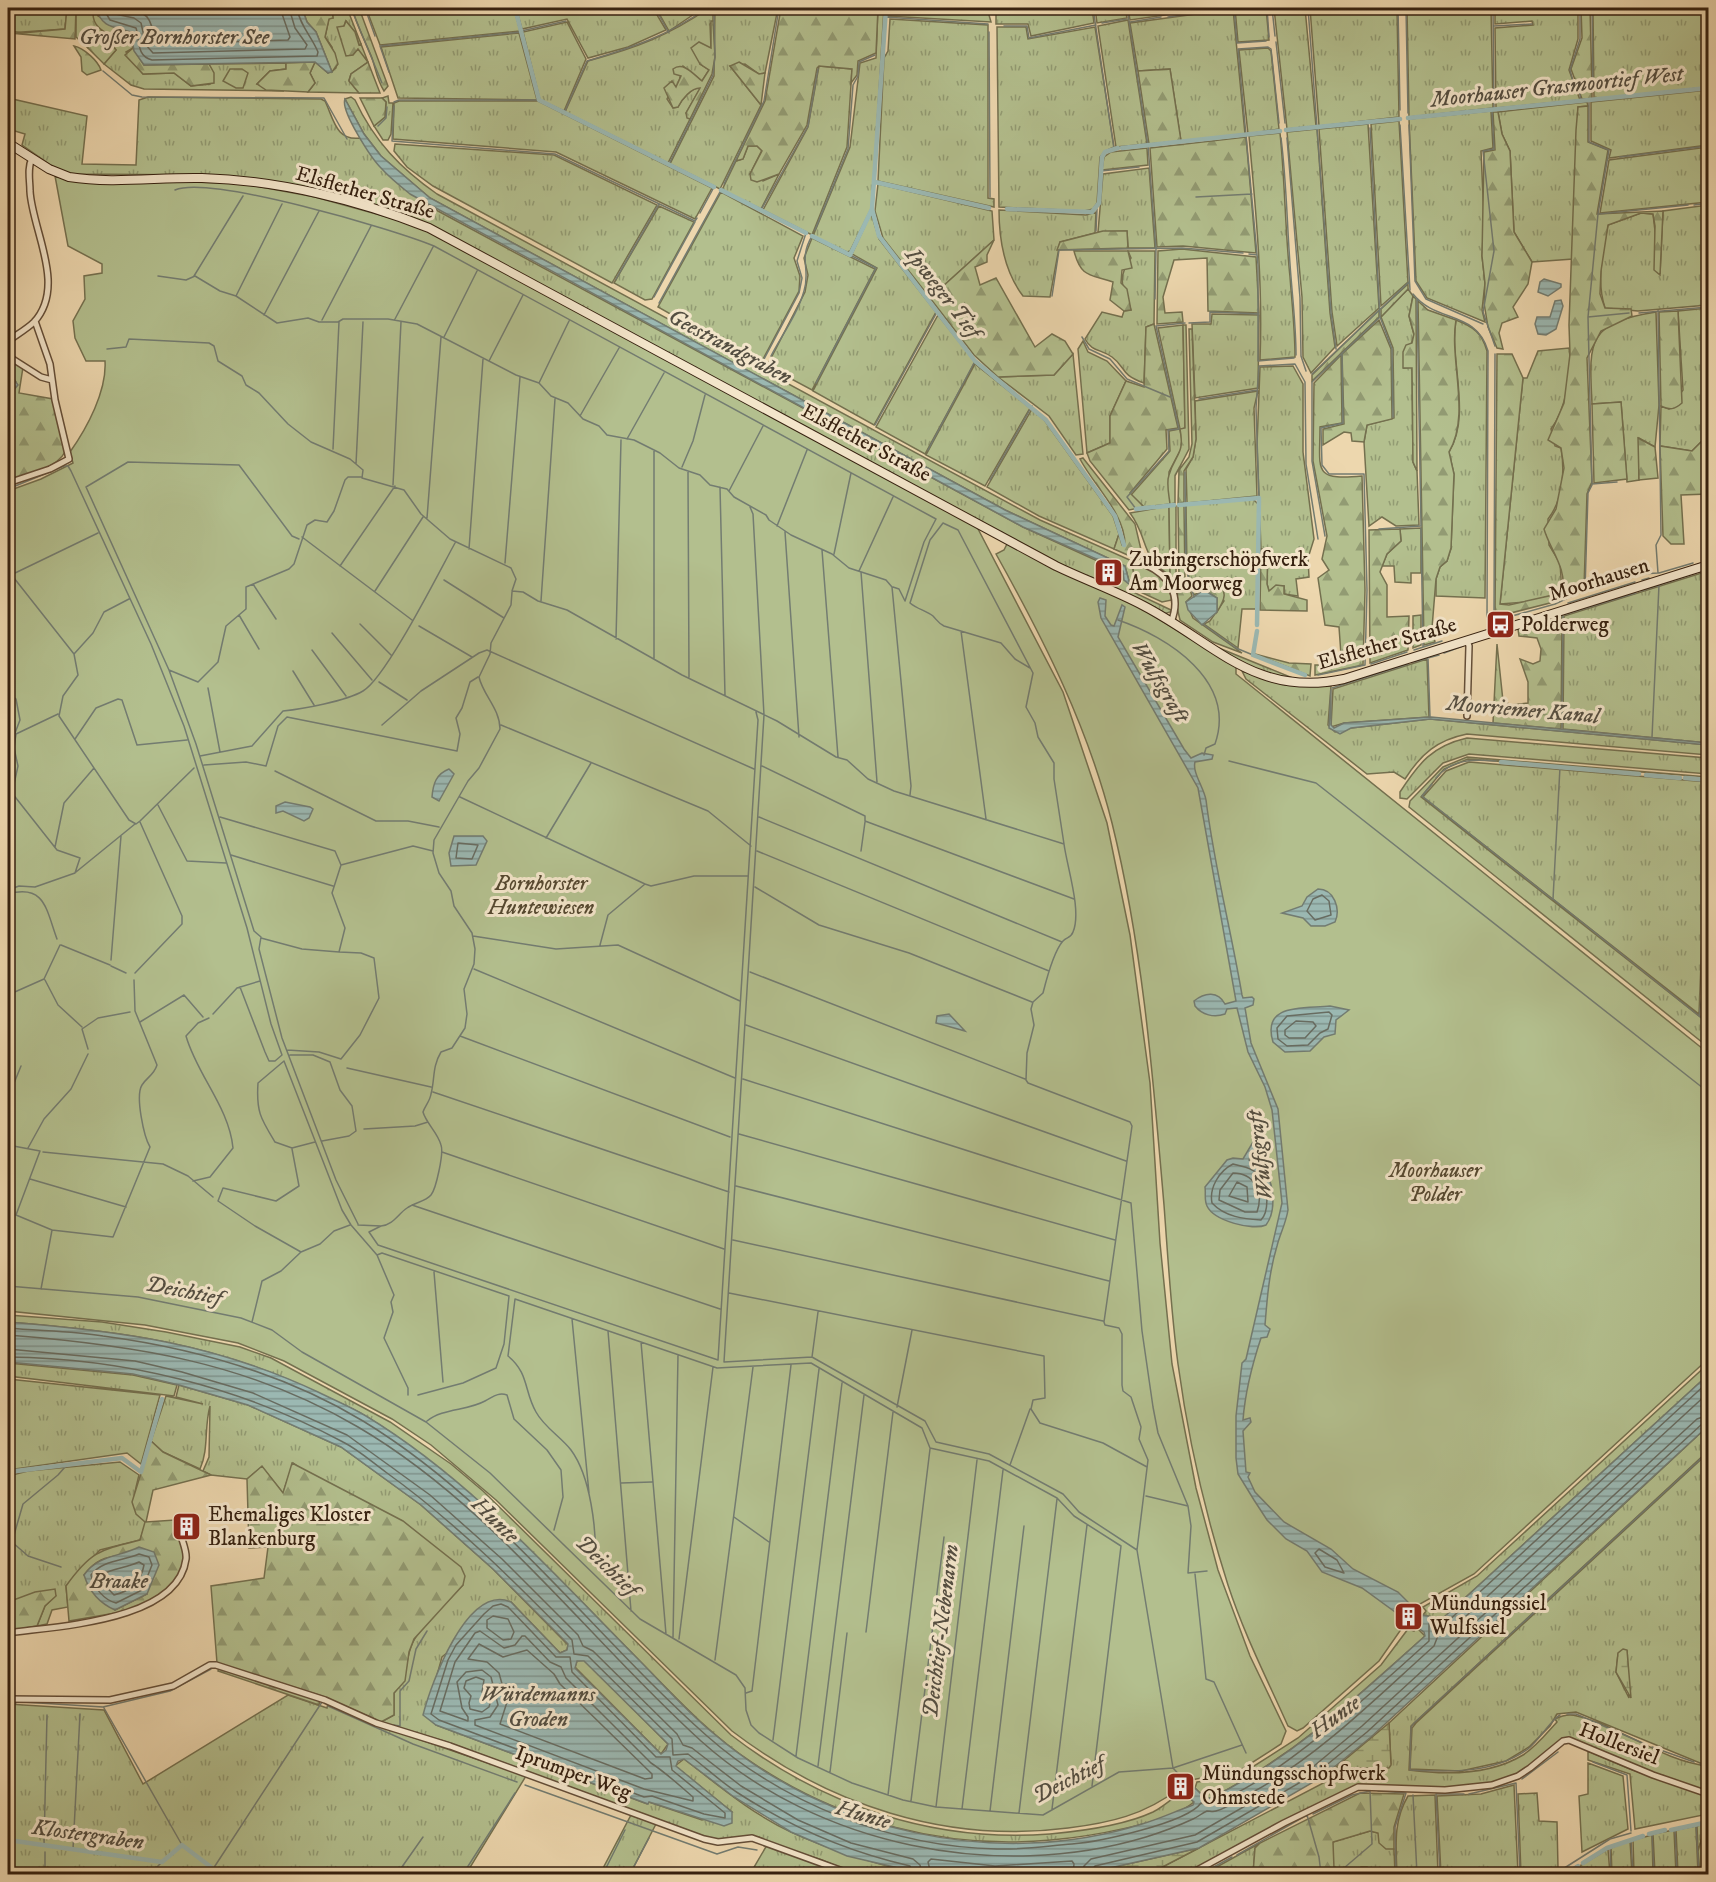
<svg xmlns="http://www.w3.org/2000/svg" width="1716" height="1882" font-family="'IM FELL DW Pica',serif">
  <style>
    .grass { fill: url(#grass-tufts); stroke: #74704f; stroke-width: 1.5; fill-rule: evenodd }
    .forest { fill: url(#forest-firs); stroke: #74704f; stroke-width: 1.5; fill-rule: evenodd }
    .wetland { fill: url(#wetland-marsh); stroke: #74704f; stroke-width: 1.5 }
    .park { fill: #b3bf8e; stroke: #74704f; stroke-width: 1.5 }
    .water { fill: url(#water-rules); stroke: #737c71; stroke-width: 1.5; fill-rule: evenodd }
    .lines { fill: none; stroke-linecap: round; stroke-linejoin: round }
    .shore { stroke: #686c61; stroke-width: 1.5 }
    .stream { stroke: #737c71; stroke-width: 1.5 }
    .canal { stroke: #9bb8b2; stroke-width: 4.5 }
    .street-casing { stroke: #644e38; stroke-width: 8 }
    .secondary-casing { stroke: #362110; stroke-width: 10 }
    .street { stroke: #f3e5ca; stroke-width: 5 }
    .secondary { stroke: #f3e5ca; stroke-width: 8 }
    .labels { text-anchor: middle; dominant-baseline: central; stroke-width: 6; stroke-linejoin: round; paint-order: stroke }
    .street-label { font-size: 21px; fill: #362110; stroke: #f3e5ca }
    .poi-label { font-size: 21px; fill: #362110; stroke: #f3e5ca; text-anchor: start }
    .park-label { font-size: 21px; font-style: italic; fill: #554830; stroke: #f3e5ca }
    .water-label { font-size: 22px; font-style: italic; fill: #544e41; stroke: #f3e5ca }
  </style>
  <defs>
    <pattern id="grass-tufts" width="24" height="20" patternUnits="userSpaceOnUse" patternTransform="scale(1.5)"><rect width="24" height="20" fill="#b3bf8e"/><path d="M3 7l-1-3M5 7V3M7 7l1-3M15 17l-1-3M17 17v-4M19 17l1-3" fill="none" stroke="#929b73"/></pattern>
    <pattern id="forest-firs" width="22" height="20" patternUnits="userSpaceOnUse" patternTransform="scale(1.5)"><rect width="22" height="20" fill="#b3bf8e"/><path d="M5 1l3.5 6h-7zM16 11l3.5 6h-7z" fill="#929b73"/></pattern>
    <pattern id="wetland-marsh" width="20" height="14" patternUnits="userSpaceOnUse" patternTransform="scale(1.5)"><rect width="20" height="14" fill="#b3bf8e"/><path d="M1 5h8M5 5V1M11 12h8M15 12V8" fill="none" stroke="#929b73"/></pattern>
    <pattern id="water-rules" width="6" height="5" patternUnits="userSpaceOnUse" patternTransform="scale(1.5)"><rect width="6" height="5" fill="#9bb8b2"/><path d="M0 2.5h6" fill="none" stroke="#7f958f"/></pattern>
  </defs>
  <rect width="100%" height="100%" fill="#edd7ae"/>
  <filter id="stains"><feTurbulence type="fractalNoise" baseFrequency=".00333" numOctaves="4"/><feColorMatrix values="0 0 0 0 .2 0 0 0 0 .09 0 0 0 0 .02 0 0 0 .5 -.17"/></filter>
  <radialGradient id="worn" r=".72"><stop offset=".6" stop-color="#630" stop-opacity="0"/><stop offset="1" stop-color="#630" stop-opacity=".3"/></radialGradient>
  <path class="grass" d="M8,8H67L65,29L8,33Z
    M76,8H97L93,12L101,30L125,40L131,37L128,40L133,48L126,52L143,74L174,73L191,86L210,84L209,64L286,63V69L270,71L257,84L284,91L144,89L131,85L104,64L116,50L107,37L89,42L88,48L76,37Z
    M332,8H347L361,44L359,45L355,32L346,21L344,26L368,62L351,74L349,80L359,93L308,92L315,83L310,73L315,62L328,73L336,68L332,47L325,37L329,18H333Z
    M366,8H514L520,31L380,45Z
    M516,8H653L666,30L628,47L588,58L567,19L522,29Z
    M656,8H703L669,31Z
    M709,8H713V21L710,24L711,49L700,64L709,70L702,81L683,66L678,85L677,88L674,86L667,99L673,108L678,107C682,99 691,88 701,87L686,113L690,119L668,163L565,112L588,61C636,48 668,36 709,8Z
    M715,8H778L765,73L759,74L745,64L730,66L761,105L720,189L670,164L714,76Z
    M878,8H884L872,207L850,251L847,252L813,236L850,147L860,63L876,58Z
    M888,8H987L991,22L887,16Z
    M996,8H1092L1094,23L1031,36L1028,24H996Z
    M1095,8H1125L1127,18L1097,23Z
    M1128,8H1215L1130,20Z
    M1235,8H1266L1269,40L1238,42Z
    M1274,8H1305L1316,126L1287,129Z
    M1310,8H1397L1399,117L1319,126Z
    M1407,8H1491L1493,108L1409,117Z
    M1495,8H1578V39L1569,70L1580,100L1496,108L1495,28L1533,25L1532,21L1495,24Z
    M1708,8V87L1594,99L1593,12Z
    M1233,9L1245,134L1181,141L1170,69L1138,71L1130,23Z
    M890,19L988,25V198L994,199V207L878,181L884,58L888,51Z
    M1128,20L1147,144L1116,147L1098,26Z
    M567,22L586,59L564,111L540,100L523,32Z
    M997,27H1026L1028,39L1095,27L1114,147L1105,151L1100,157L1097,203L1093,209L1084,211L999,207Z
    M519,33L537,100L398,98L381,47Z
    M1268,48L1271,51L1279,129L1248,134L1239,50Z
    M819,66L852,69L847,147L812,235L763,210L808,127Z
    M1708,90V145L1609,158L1611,150L1591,141V102Z
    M388,96L389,103H393L391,134L388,140H383L374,126L385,117L386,102L382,98Z
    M148,97L321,99L325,101C334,120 336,141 360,138C383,171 403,190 438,211L1023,527L1102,563L1107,567L1104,574L1114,576L1117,569L1123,571L1130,585L1125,566L1005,510L430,198L381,156L364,134L345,99L351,97L355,100C374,141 401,169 437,194L1040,520L1132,561L1136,590L1133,592L1173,611L1164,614L1079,574L421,221L386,210L210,175L71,174L58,170L22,145L25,134L8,129V98L87,116L82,164L136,165L139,100Z
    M399,101H538L712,188L695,219L556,152L393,139L394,103Z
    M1587,102L1588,106L1578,107L1573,259L1532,262L1514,232L1510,151L1502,134L1498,112Z
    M1491,111L1493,148L1481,151L1484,219L1482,256L1485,283L1482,310L1485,322L1427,298L1416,281L1409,119Z
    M1399,121L1408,282L1381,306L1371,124Z
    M1368,124L1379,308L1337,346L1332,312L1319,129Z
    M1317,129L1330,313L1335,347L1311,373L1303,357L1302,297L1287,132Z
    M1280,133C1285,181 1285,229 1290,277C1292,304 1295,329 1295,357L1260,360C1263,285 1256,211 1249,136Z
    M395,144L554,155L657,205L612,283L433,186L407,167L394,151Z
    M748,146H757L762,150L750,174L763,181L779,174L761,209L722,190L736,161L743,159Z
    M1708,147V202L1600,213L1609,160Z
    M1149,168L1155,248H1128L1127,231L1098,232L1103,174Z
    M878,184L992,211L994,240L930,298L883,238L875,211Z
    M721,192L803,236L794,258L800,276L799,291L760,365L658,307Z
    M1708,205V305L1638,311L1605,308C1596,281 1603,252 1608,225L1641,213L1653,214L1660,274L1663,211Z
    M659,206L694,222L652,299L645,300L614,283Z
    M999,210L1086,215L1096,212L1095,233L1060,242L1050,297L1023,296C1004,271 999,240 999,210Z
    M871,213L879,239L936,312L874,425L813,391L877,268L852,254Z
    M812,238L875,269L812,390L767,366L805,292L808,275L804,258Z
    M1128,251H1155L1154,324L1146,327L1144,383C1119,374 1127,368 1112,357C1101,349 1092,352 1085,339L1102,312L1122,317L1124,311L1131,310C1123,287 1116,279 1131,258Z
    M1408,289L1413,296L1409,316L1414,335L1404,368L1412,367L1413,462L1417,471L1419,525L1396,526L1382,517L1369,526L1364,442L1367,425L1394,418L1393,348L1381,317Z
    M1708,308V441H1702L1692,451L1660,446L1661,406L1669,409L1683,390L1678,311Z
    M1656,312L1659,405L1655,447L1639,438V480L1627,482L1621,402L1592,404C1589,342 1586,323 1656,312Z
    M1212,314L1259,315L1258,388L1195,398L1192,324H1211Z
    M938,315L975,362L925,454L876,427Z
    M1456,320C1474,327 1482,333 1487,351L1485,598L1436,596V579L1440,567L1447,561L1451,548L1454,474L1449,452C1472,415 1449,360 1456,320Z
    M1183,325L1185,428L1180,430L1183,445L1169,472L1170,504L1144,507L1131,495L1170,451L1169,431L1180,429L1158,328Z
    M1083,341L1088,352L1107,361L1126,381L1110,416V443L1087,453L1078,349Z
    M1569,348C1573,371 1565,411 1551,429L1555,446L1561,448C1565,472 1563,500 1548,519L1549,545L1560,563L1562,593L1527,602L1500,604L1523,378H1527L1538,351Z
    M1073,354L1083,454L1076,455L1049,416L998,377L1054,375Z
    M975,364L1030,408L985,486L926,455Z
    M1293,366L1303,384V452L1314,539L1308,558L1309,577L1296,579L1298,596L1284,594V586L1269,591L1267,584L1268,549H1261L1257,445L1260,367Z
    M1258,391L1254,408L1257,496L1187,503L1186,469L1193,457L1196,439L1195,401Z
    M1032,409L1045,421L1113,516L1119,534L1114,549L1039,516L987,487Z
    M1253,499L1258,504L1257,609H1242L1238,648L1204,624L1210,621L1224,601L1214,583L1192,589L1187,569L1186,505Z
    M1169,506L1170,575C1140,558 1149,538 1130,513Z
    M1421,528V573H1411V583L1395,582L1394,566H1382L1387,554L1401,541L1400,529Z
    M1708,571V743L1563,729L1564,616Z
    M1214,646L1295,679C1267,680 1237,660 1214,646Z
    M1427,659L1429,717L1344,723L1331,727L1333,689Z
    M1242,671L1285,685L1331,686L1328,725L1335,732L1351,728L1430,719L1708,745V755L1467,734C1437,740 1421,754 1405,779L1394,772L1367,774L1246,679Z
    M1467,738L1708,758V774L1469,754L1443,763L1407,799L1400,798V792C1419,763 1432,746 1467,738Z
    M1467,757L1708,777L1468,759L1444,769L1421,797L1708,1023V1047L1409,807L1410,801L1443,767Z
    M1469,762L1708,782L1699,1014L1423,797L1446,771Z
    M1708,852V1022L1701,1016Z
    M8,1315L102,1322L166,1332L240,1347L271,1358L390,1422L451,1464L483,1491L731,1735C823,1806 934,1843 1050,1834C1083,1831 1123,1826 1153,1812C1163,1807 1173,1798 1182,1791L1194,1802C1168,1824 1086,1837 1051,1840C946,1850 841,1822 753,1763C705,1732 667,1688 627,1648C545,1565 466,1479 367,1417C352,1407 334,1401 318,1393C215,1343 121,1331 8,1322Z
    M8,1363L133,1375L177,1385L174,1396L8,1376Z
    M1708,1364V1375L1442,1619L1423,1615L1426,1611L1423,1607L1477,1576Z
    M8,1379L160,1395L141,1464L127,1453L8,1470Z
    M179,1385L248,1405L341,1447L421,1505L493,1569L568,1645L567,1650L560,1653L511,1602L442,1657L434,1686L436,1725L647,1804L649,1802L702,1820L732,1812L675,1766L684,1759C718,1785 752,1814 791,1832C828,1849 885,1868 924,1874H855L822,1860L748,1836L714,1840L447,1742L381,1722L394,1715V1693C411,1674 403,1663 413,1642C422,1624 449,1601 463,1585L293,1463L283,1493L262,1467L247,1479L211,1475L203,1471L209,1457L210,1406C204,1427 209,1449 200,1469L163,1452L151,1441L166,1396L203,1404L176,1397Z
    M1708,1426V1451L1411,1726L1409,1770C1446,1775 1490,1775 1523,1755C1536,1747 1546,1734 1557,1722L1555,1719C1561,1716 1570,1714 1577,1716C1622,1727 1662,1761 1708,1766V1792L1635,1766L1570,1739L1513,1776L1489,1783L1468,1787L1422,1788L1359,1784L1187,1874H1149L1352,1768L1384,1770L1391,1764L1389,1723Z
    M1708,1453V1593L1701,1594L1706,1763H1700L1576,1712L1557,1714L1550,1726L1529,1747L1506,1761L1461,1771L1410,1769L1412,1728L1416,1723ZM1627,1651L1629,1698L1616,1672L1618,1654Z
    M120,1462L139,1475C134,1495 129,1507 146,1522L140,1540L100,1550L66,1586L68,1607L52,1610L47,1624L37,1626L45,1606L55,1596L8,1602V1476L28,1471Z
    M1704,1597H1708V1747Z
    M1416,1627L1425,1636C1358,1696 1293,1757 1211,1798H1205L1195,1788L1197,1782L1229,1778L1243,1773L1298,1738L1381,1665L1408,1629L1414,1631Z
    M584,1660L668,1744L661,1754L575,1667L577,1661Z
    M288,1695L327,1708L328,1703L374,1724L526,1776L466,1874H8V1704L104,1710L143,1784Z
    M1588,1751L1630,1769L1708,1796V1814L1635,1829L1630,1774L1588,1760Z
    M1588,1763L1623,1776L1628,1829L1582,1852L1579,1796L1588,1794Z
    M1514,1785L1518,1874H1441L1437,1796L1481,1794Z
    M1537,1793L1539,1821L1557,1822L1558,1868L1552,1874H1521L1518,1794Z
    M1435,1795L1438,1874H1397C1396,1846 1393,1821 1408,1796Z
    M631,1815L656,1824L630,1874H600Z
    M1708,1823V1837V1833L1703,1835L1698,1851L1697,1826Z
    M1696,1826L1698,1874H1678L1676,1830Z
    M1674,1830L1676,1874H1655L1653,1834Z
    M1370,1831L1378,1833L1394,1849L1395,1874H1381L1380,1870L1377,1874H1367V1867H1361L1355,1874H1319L1325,1870L1333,1842Z
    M1652,1835L1653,1874H1634L1633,1840Z
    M1630,1840L1632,1874H1612L1611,1848Z
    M1260,1843L1255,1848L1253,1874H1204Z
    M767,1845L846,1874H750Z
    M1608,1849L1610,1874H1578V1867Z"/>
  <path class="forest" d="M67,8H76L75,39L10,33L11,31L22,33L65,29Z
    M97,8L98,16L130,31L131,37L120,41C108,33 92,29 93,12Z
    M302,8H332L333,18L329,19L325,37L335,53L338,64L332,72L316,32L307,22Z
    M352,8H359L388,86L384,91C377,80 376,70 372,58C365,41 357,26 352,8Z
    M781,8H878L876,53L858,61L857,75L851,83L852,69L819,66L817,68L807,125L779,174L757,182L751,180L750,174L762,151L757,146H748L743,159L736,161L765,101Z
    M1581,8H1590L1592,89V99H1582L1571,69L1582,38Z
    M346,21L355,32L359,45L361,44L380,93H359L349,81L351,74L368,62L358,49L353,55L346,56L337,27L344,26Z
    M711,21H713L715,57L712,74L690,119L687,118L686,113L700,88C691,88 682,99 678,107L673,108L664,88L672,81L676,87L681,76L674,74L673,69C684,61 694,75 702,81L709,70L700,64L691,48L699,42L711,48Z
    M103,35L116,50L104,64L88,48L89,42Z
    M74,46C84,48 98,61 101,70L87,75L82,71L81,57Z
    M133,48L144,65L209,64L214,73V83L191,86L174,73L143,74L125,55Z
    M315,62L310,73L315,83L308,92L266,90L257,84L270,71L286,69V63Z
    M739,62L759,74L765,73L761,105L730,66Z
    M230,69H242L248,73L243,88H236L223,81Z
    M1170,69L1181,141L1149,144L1138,71Z
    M360,98H382L386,102L385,117L374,126Z
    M1588,106V142L1608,150L1597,214L1663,211L1660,275L1654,270L1655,226L1653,214L1641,213L1608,225L1601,271L1600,294L1605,308L1631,309L1632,316L1601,331L1587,358L1592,482L1587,494L1584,588L1550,603L1495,617L1497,354H1512L1523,378L1500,604L1509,605L1562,593C1568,569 1550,550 1544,529L1556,509L1564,468L1561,448L1548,440L1564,403L1570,354L1569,325L1576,130L1578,107Z
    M1493,112H1498L1502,134L1510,151L1514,232L1532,262L1528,284L1513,307L1518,317L1502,323L1499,333L1503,349L1497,348L1488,327L1484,303L1485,283L1482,256L1484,152L1495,150Z
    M1246,137L1256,253L1183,246L1157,247L1150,148Z
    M1147,148L1148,165L1102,170L1104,157L1111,152Z
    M1103,231H1127L1128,248L1057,250L1060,242Z
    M994,240L987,255V262L975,267L980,285L996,278L1035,347L1052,334L1065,341L1073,354L1054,375L998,377L974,355L930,298Z
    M1182,249L1256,257L1259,313L1208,311L1207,258L1174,260L1163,297L1165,313L1182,312L1183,322L1157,324L1158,251Z
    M1074,251H1128L1132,268L1122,270L1121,283L1127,289L1131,310L1124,311L1110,300L1113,282C1090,274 1081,278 1074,251Z
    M1408,284V289L1381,317V309Z
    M1413,296L1416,299L1417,471L1413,462L1412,368H1403V352L1406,345L1412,343L1414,334L1409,316Z
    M1418,301L1428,310L1456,320C1449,360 1471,415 1449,452L1454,474L1451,548L1447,561L1440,567L1436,579L1432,628L1435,642L1424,645Z
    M1379,310V317L1312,381V375Z
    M1678,311L1682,403C1674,410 1670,410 1661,406L1659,312Z
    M1379,320L1391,349L1392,419L1367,425L1364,442L1352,441L1351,433L1344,432L1323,445V429L1344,424L1342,354Z
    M1154,324L1178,428L1166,430L1167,449L1130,493L1144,507L1129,510L1090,461L1087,453L1110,443V416L1126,381L1144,387L1146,327Z
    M1183,325H1186L1189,449L1175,476V503L1170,504C1169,495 1166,483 1169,475C1175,454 1185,455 1180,429L1185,428Z
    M1189,329H1192L1196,439L1193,457L1184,471V502L1178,504L1179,470L1189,457L1192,444Z
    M1341,355L1342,423L1320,427C1320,470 1312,481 1362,476L1365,590L1363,665L1315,675V665H1330L1331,655H1341L1339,627L1325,625L1318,578L1329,570L1322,559L1327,536L1313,461L1314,383Z
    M8,357L23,367L19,393L53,399L65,452C56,469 25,475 8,480V397L16,382L8,371Z
    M1621,402L1627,479L1594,483L1592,404Z
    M1638,438L1655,447L1658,478L1639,480Z
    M1702,441H1708V494L1681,495L1684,544H1671L1663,536L1660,446L1692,451Z
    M1083,458L1135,524L1142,554L1139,560L1114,549L1119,534L1122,545H1125C1125,513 1094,486 1080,459Z
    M1169,506H1176V580L1170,575Z
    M1178,506H1184L1185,581L1179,580Z
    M1400,529L1401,541L1387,554L1380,572L1387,585V617L1409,616L1408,650L1370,663L1369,530Z
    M1261,549H1268L1267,584L1269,591L1276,585L1284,586V594L1307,600V611L1260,610Z
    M1132,561C1149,568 1173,578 1172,600L1162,602L1136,590Z
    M1214,583C1230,589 1224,601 1217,612V598L1204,590L1194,595L1192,589Z
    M1190,589L1192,596L1186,602L1193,618L1242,653L1213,642L1180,620L1176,603L1178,591Z
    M1421,615V645L1413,648V616Z
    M1562,616L1561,729L1493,723L1497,644L1503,701L1511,705L1528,703V682L1520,659L1533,664L1540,661L1541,649L1537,638L1519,636L1518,629Z
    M1255,654L1289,663L1311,664L1310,676Z
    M151,1441L163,1452L211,1475L153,1490L146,1522L175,1520L185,1558L177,1580L158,1597L133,1610L69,1621L66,1586C91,1551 100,1550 140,1540L145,1522L136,1514L132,1502ZM122,1555L147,1594L115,1610L84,1575C95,1560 105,1557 122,1555Z
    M292,1463L403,1521L461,1567L465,1576L463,1585L414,1639L409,1652L405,1681L394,1693V1715L381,1722L322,1696L217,1663L211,1586L264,1578L268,1547L249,1548L247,1479L262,1466L283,1493Z
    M55,1589L56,1596L45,1606L37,1626L8,1631V1602L35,1592Z
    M219,1666L320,1699L319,1705L218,1671Z
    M1360,1793L1404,1794L1394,1827V1849H1386L1379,1843L1378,1833L1370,1831L1333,1842L1334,1868L1319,1874H1253L1255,1848L1260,1843Z
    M1708,1833V1874H1700L1698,1851L1703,1834Z"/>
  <path class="wetland" d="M1623,1649L1627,1650L1631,1698L1616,1672L1618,1653Z
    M1389,1723L1391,1765L1389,1768H1335Z
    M1199,1848L1149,1874H1083Z"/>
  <path class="park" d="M55,176L70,180L239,183L315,197L416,225L977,527L1063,692L1107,823L1130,935L1150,1083L1160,1243L1172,1364L1196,1488L1218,1570L1250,1656L1286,1731L1281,1744L1239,1771L1191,1780L1187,1776L1176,1785L1178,1789C1145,1815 1109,1823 1068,1828C946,1844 829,1805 732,1731L496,1500L431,1445L392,1419L284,1361L238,1343L145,1325L8,1311V491L41,479L73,463L70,452C87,428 107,391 105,361H86L75,338L73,321L85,299L84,276L102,273V264L68,246Z
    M1008,542L1134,604L1236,666V674L1708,1053V1359L1474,1574L1418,1605L1379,1661L1303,1728L1297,1731L1288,1726C1267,1679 1244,1634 1228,1585C1205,1513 1188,1438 1178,1364C1171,1312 1168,1258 1164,1205C1153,1077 1143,948 1112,823C1088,727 1044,640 996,554L1004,550Z"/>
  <path class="water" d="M97,8H302L307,22L316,32L332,72L328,73L315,62L144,65L134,51L131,32C116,27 100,28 97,8Z
    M345,99L364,134L381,156L430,198L1005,510L1125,566L1130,585L1124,580L1123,571L1117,569L1114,576L1110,574L1114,568L1110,565L1023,527L410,194C400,186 390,178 381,168C371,158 340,110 345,99Z
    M1544,279L1561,284V287L1548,296L1538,292L1540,282Z
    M1561,300L1563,306L1556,329L1546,335L1538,334L1535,324L1537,317H1550L1555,301Z
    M8,371L18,385L8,397Z
    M1204,590L1217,598V612L1202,625L1188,610L1186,602Z
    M1100,598L1106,600L1105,616L1111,625L1114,626L1122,605L1125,607L1118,637L1184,749L1191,758L1202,753L1213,755L1212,759L1195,762C1192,772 1204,788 1206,800C1214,865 1231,930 1242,995L1243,998L1252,997L1254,999L1253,1005L1245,1008L1251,1043L1278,1109L1288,1210C1286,1223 1280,1234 1277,1246C1269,1272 1267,1300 1265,1325L1270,1329L1267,1337L1261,1338C1253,1362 1245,1394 1243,1420L1250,1418L1251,1422L1243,1431L1246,1472L1250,1473L1248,1477L1255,1492L1284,1522L1331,1549L1353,1569L1398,1592L1411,1605L1402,1617L1362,1588L1322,1572L1307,1551L1286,1539L1267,1520L1254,1500L1238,1474L1236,1458V1416L1242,1363L1246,1359L1282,1203L1272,1110L1265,1087L1248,1052L1237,1008L1227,1009L1225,1014C1214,1018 1202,1015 1195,1006L1194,1001C1205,992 1218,991 1225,1004L1236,1001L1198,788L1101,618L1098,602Z
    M1331,689V725L1334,728L1344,723L1431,717L1708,743V745L1430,719L1351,728L1340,734L1329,728Z
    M449,769L454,774L439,801L432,797C433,784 436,774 449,769Z
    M285,802L310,807L313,809L309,818L304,821L283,811L276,813V806Z
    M454,836H483L487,841L476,865L451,866L449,853Z
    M1318,889C1334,889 1341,909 1335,922L1325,926H1311L1303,918L1282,913L1302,906L1307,897Z
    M1330,1006L1349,1010L1336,1020L1335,1034L1324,1037L1310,1051L1285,1052L1273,1042C1261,1002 1306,1009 1330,1006Z
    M949,1014L965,1031L936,1023L937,1016Z
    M1253,1142L1257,1146L1256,1151L1251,1153L1249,1160C1253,1165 1260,1166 1264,1171C1275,1184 1276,1212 1266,1225C1253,1231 1214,1221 1207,1206C1204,1200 1206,1193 1205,1187L1227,1160L1233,1158L1243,1159Z
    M8,1322C120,1331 214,1343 318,1392C334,1400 351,1407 366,1416C470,1479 551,1571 635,1656C661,1682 685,1710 713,1733C828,1832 996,1870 1142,1824C1159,1819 1176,1811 1193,1805L1194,1802L1186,1795L1195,1788L1205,1798H1211C1293,1758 1358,1696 1425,1636L1424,1632L1416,1627L1418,1619L1423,1615L1442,1619L1708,1375V1426L1371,1737L1322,1777L1199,1848L1083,1874H924L847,1856L791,1832L734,1797L684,1759L678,1761L676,1766L732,1812V1823L724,1826L649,1802L648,1804L436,1725L423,1715C431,1684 467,1583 511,1602L560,1653L567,1650L568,1644L493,1569L421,1505L341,1447L248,1405L179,1385L133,1374L8,1362ZM577,1661H584L668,1744L666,1750L661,1754L575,1668Z
    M139,1547L154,1552L159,1565L147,1594L115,1610C99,1603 89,1591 84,1575C98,1555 119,1557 139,1547Z"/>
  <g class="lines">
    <path class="shore" d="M103,8L110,20L136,28C140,40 136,56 152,60L317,56L318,52C312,37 299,24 297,8
      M111,8L115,14L134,18L141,23L146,45L153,53L305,49L307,45L295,28L289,8
      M122,8C148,11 151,17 155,41L158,44L288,40L290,37L280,8
      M458,843L478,845L472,859L456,858Z
      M1322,895L1329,901L1331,915L1315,920L1307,911L1313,899Z
      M1329,1012L1332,1015L1328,1029L1320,1033L1308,1045L1287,1046L1278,1039L1277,1028L1287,1016Z
      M1296,1021L1313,1022L1316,1026L1305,1038H1289L1285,1035V1030Z
      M1233,1164C1243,1167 1251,1167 1259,1175C1268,1184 1270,1211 1261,1220C1244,1219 1225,1217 1212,1203C1209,1188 1219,1171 1233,1164Z
      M1233,1173C1254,1173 1264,1192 1257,1212H1245L1219,1200L1220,1190Z
      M1237,1182L1247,1187L1248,1202L1229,1196Z
      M8,1328C39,1331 72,1331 103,1336C193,1348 285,1374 363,1421C498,1503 591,1633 707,1736C785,1805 894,1847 997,1849C1022,1850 1047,1846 1072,1844C1098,1842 1187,1823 1201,1803C1249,1808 1390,1676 1429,1641V1624L1446,1623L1708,1382
      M8,1335C134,1345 247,1362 358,1427C493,1506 587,1638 701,1741C818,1846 997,1882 1146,1837C1162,1832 1178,1826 1193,1819C1198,1817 1202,1813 1207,1811C1210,1811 1213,1812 1216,1811C1228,1808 1242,1798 1253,1792C1320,1755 1377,1697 1434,1646L1439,1633L1452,1629L1708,1393
      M8,1349L135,1361L182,1372L253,1393L347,1435L430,1495L502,1559L578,1635L583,1646L593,1651L677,1734L683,1745L692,1748L741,1786L798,1820L851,1843L913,1859L920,1865L922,1874
      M8,1357C123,1358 241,1387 343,1442C359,1450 373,1463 387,1473C455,1522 514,1581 572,1640L574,1654L588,1656L672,1739L673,1755L688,1754C705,1767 721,1782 738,1793C792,1828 848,1852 910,1866L914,1874
      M1319,1549L1337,1560L1344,1573L1325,1567L1315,1553Z
      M139,1554L149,1557L152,1565L142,1590L116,1603C104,1600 93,1587 91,1575C102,1560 123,1561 139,1554Z
      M139,1562L144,1565C141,1582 131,1591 114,1595L100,1580L101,1575C113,1568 126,1568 139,1562Z
      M501,1604L508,1607L556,1657H570L572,1672L656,1757H670L672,1770L725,1813V1818L704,1814L652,1796L644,1797L439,1720L431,1714L448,1660L456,1645L484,1614L493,1606Z
      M493,1616L508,1619L514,1632L511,1639L503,1640L487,1628V1620Z
      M480,1631L504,1648L515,1645L522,1636H525L550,1662L561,1667L566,1678L651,1763C665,1772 679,1785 693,1797V1801L644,1789L475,1725V1720L490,1717L498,1705L491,1677L482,1670L466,1672L457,1682L462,1708L468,1717V1721L440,1711L455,1662L475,1633Z
      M479,1644L503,1657L527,1650L554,1674L560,1684L652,1774V1778L645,1779L500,1724L507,1702L499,1673L487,1662L468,1659Z
      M476,1677L484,1680L482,1692L491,1700L489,1707L482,1712L470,1709L469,1703L471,1696L464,1688L466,1681Z
      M931,1874L928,1862L931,1859L995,1866L1072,1861L1074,1864L1073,1874
      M1082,1874L1084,1866L1091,1859L1195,1835L1314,1766L1362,1726L1697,1419L1708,1415
      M1089,1874L1095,1866L1197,1842L1318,1772L1367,1732L1702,1424L1708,1422"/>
    <path class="stream" d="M351,8L382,83
      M365,8L375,36
      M655,8L669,33
      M1093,8L1114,149
      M1127,8L1148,145L1156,249L1155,299
      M1234,8L1237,43L1266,41
      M1267,8L1269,37
      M1272,8L1275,36
      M1308,8L1331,313L1336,349
      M1398,8L1400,110
      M1406,8L1408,113
      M1493,8L1494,110
      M1580,8V39L1570,70L1573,81L1579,89L1581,101
      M1592,8L1593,89
      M1592,11L1705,8
      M885,17L988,24
      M1168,17L1232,8
      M1130,22L1161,17
      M1102,23L1127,19
      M1004,26H1027L1029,38L1096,25
      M1494,26L1532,24
      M521,31L566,21
      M989,32L990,197
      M1276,42L1285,123
      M103,71L132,95L142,97L324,98L347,139
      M389,72L380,46L521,32
      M1589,100V142L1609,150L1598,214L1588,317L1592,484L1617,482
      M394,102L399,100H539
      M394,106L392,141L555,154L695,221L697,218
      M1492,110L1494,149L1483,151L1494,251L1483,312L1495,346
      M564,113L587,61C634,47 667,36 707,8
      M1279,123L1271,49L1268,47L1238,49L1258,265V361L1294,358
      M1400,125L1410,290
      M1409,125L1415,281L1426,299L1483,324
      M378,126L386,118L387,107
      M1370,128L1380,317L1392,349L1393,417
      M1281,138C1287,185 1287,231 1291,277C1293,303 1296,328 1296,355
      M1287,138L1300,298L1301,356L1306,371
      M1620,157L1708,146
      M669,164L713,75L715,56L714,14
      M1101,171L1139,167
      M724,184L764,101L779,8
      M175,190C210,175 393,229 434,246L936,519L924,542L905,601L899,589L893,587
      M1196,197L1252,194
      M1694,205L1708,203
      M761,210L808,126L818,69
      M700,213L714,187
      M1599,214L1688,205
      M815,230L848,149L853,85L858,76L859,62L875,55
      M1096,231L1097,209
      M1249,254L1257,255
      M158,276L186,280L195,276L220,291L236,296L277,323L308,318L319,322H338L343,319H388L417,324L516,375L539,383L551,396L568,403L583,419L599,426L607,435L634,440L660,453L679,468L700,475L710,485L727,489L734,497L766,515L769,520L791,535L832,554L849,568L886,580L892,587L911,786L910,795
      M194,276L243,196
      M616,279L659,204
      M1413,294C1436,323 1476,310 1488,351L1487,617
      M236,296L282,204
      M1052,296L1059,250L1182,248L1243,253
      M654,297L695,222
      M659,303L721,190
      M1639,313L1708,307
      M264,315L319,211
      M1588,317L1629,313
      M395,319L433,247
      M322,320L371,226
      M1189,323L1210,322V312L1259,314
      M444,337L477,271
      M1082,337L1089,349L1110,359L1127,379L1170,397
      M107,349L126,347L129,339L209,343L214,346L218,361L242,376L246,385L259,393L288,424L311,442L350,459L363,470L362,478L404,490L421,514L450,539L511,568L516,579L512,591L523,592L538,601L567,610L682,675L777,721L836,757L847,760L868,779L894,791L1064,844C1067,867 1082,911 1073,932C1071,938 1067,937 1063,941C1054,951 1046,981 1043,993L1033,1002L1031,1009L1034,1025L1027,1053L1026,1080L1028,1083L1130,1122L1132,1126L1104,1322L1105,1325L1119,1328L1122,1334V1385L1123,1391L1131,1397L1141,1427L1139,1439L1148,1460L1137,1550L1173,1768L1184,1780
      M771,356C782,335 798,313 804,291C811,269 798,260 812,236
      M489,361L523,295
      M762,363L799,293L802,278L797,261L806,233
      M1312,374L1409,282
      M539,383L569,321
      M816,383L876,268L850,255
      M1199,399L1257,390
      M580,416L619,348
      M875,425L937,312
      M627,439L664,373
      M333,449L339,322
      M928,450L975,361
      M356,464L363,322
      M682,467L693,441L705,395
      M688,472L689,677
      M1185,472L1186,569L1194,597
      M990,480L1032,406
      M393,485L401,322
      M720,487L725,695
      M8,489L64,466H68L71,471L151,644L184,726L247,928L271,1024L282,1055L275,1061H269L265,1052L240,987
      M729,491L763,426
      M1259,498L1256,408L1259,366L1295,364L1305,382L1306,464L1318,539
      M750,507L753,514L764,715L724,1362L812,1357L925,1421L936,1442L989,1454L1063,1494L1079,1512L1137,1550
      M1136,509L1127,497L1169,451L1168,430L1179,429L1156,326L1185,323
      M427,518L441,337
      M777,526L807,450
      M1421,528L1423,647
      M1379,529L1421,526L1417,299
      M785,532L799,737
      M1325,536L1312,461V382L1379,318
      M302,537L412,620
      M469,549L483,359
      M822,550L838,757
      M834,554L851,473
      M1702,560L1708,558
      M8,561L13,574
      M505,563L520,377
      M340,566L395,486
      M859,571L893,497
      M861,572L877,782
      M1699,572L1708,569
      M1659,573L1693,563
      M13,574L98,533
      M1641,574L1658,573L1656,545L1661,535L1658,311
      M8,578H14L74,654L78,675L63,696L59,716L129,820L136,824L140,821L194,768
      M444,580L504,618
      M1642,580L1649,578
      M253,584L276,619
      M375,591L423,517
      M1641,591L1659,585
      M541,601L555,399
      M1568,603L1635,582
      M239,615L259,649
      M1494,617L1495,354
      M1505,618L1555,604L1585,590L1588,493L1592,485
      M1118,620C1168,637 1237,681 1215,744L1206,748L1204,755
      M360,624L391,655
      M1203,624L1236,648L1253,655
      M419,626L472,657
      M1513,630L1636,593
      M961,631L986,819
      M332,633L372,680
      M616,639L621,440
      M312,650L346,696
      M1414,650L1442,641
      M1444,653L1463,646
      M74,654L93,633L104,612L129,599
      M1428,658L1430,717
      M654,659V451
      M1413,662L1439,655
      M1371,664L1407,652
      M1030,668L1015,659L1001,643L944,626C938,623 937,620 933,616C927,611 917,609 910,603L930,540L943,523L958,530L1033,673L1026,707L1035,723L1038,737L1054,763V779L1064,844
      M169,670L86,487L128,462L239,465L292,536L299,539
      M293,671L314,705
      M1318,675L1365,665L1367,590L1364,474H1329L1322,465L1321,428L1343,423L1342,353
      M379,682L407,700
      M208,688L220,752
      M1332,688L1408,664
      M8,692L16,699L20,720L15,733
      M382,725L421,691L479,653L487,650L754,769
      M501,725L708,811L751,846
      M1562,728L1563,616
      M1652,737L1659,585L1696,573
      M75,739L96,708L118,699L122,700L137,745L187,740
      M200,756L252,746L283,711C303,709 346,701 363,691C386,678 439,572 455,543
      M1229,761L1316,783L1708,1092
      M204,765L246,762L266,766L278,726L287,717L457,751L460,734L456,718L462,708L470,682L478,677
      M762,766L865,816V821L1074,899
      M1560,767L1553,899L1699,1016
      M275,771L376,821H408L439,827
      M1436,778C1452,759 1473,759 1496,761
      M1432,784L1422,796L1552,899
      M460,797L645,884
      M158,805L187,861L226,863
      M1708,816L1703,989L1699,1016L1708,1023
      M220,817L335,851L341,865L413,846L433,851
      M759,817L1062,942
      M546,838L591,763
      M55,847L64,803L94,768
      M757,851L1049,971
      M861,851L865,822
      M231,855L333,886
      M76,872L135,824
      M755,887L819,925L909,953L1032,1002
      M8,890L19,886L35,887L75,873L80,858L57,850L12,793L18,766L14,748L16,734L58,714
      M8,894C45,884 46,909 57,939
      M473,936L556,949L618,945L740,1001
      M261,938L302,949L339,952
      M61,945L110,965
      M600,945L608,915L645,884L651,886L694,876H748
      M111,960L121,836
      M111,966L126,973
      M474,969L735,1078
      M750,972L1025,1079
      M135,973L182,924V916L140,822
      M45,980L58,1005L82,1027
      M8,995L44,979L60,945
      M213,1014L237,988L260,981
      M140,1022L184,995L203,1017
      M746,1025L1126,1161
      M460,1036L730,1137
      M88,1049L82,1029L98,1018L130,1012
      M287,1050L319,1052L341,1059L360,1035L379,998L374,958L361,953L339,952L345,928L332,893L341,865
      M290,1055H313L330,1062L340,1090L352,1106L356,1131L349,1136L322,1141
      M347,1068L431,1087
      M743,1079L1131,1203L1142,1331L1153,1407L1158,1433L1188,1506
      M433,1092L729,1192
      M8,1098L21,1066
      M364,1129L415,1126L428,1122
      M739,1134L1115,1240
      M315,1142L292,1148L275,1142C261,1119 256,1112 258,1083L284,1061L342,1210L351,1225L377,1255L382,1253L509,1296L504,1344L496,1368L463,1383L418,1395
      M8,1145L40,1151L16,1215L52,1230L41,1289
      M28,1148L44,1119L71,1089L88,1054
      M292,1149L299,1186L276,1201L223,1188L218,1201L255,1226L301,1252L320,1244L334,1231L350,1225
      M43,1152L163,1164L188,1176L213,1197
      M442,1152L724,1249
      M30,1179L126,1207
      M193,1181L210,1177L233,1148C229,1107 197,1075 186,1036L198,1023L209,1018
      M736,1186L1109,1281
      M412,1205L720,1309
      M358,1224L336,1180L282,1038L259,949L261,937L254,931L196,744L169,670L198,682L218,662L226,626L246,609V587L289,569L294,564L307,525L315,520L327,522L334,511L345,480L348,477H361
      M358,1225L381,1226L369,1232L378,1245L718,1360L758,720L756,712
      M381,1226C393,1225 398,1214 407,1208C415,1202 425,1202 431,1195C436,1189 444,1153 441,1145C438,1133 426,1123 423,1112C425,1106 430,1101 431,1094C435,1079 432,1067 441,1052L452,1048L465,1028L467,1014L464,989L474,964L475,949L472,933L454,906L451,891L439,873L433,853L434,840L468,781L479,768L500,729C500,709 483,695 479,677L490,654L491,643L511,605L512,592
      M52,1230L113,1237L150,1147C144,1137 135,1096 142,1085C147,1077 154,1075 157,1065L135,1011L134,980
      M733,1240L1103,1321
      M377,1255L394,1295L391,1302L393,1312L384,1338L408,1388V1395
      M434,1272L443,1382
      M8,1286L138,1297L241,1318L272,1330L302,1352L426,1422L490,1473L640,1619L736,1675L745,1688L746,1710L751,1725L759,1733L798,1758L852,1783L903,1800L936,1807L1043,1815L1119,1772L1173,1768L1242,1745
      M729,1293L1044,1356L1045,1398L1033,1400L1031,1409L1040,1423L1103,1443L1147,1467
      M572,1319L589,1493
      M252,1322L262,1281L281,1271L301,1252
      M608,1331L631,1611
      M641,1342L666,1634
      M812,1357L818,1312
      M897,1407L912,1330
      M427,1421C443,1408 467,1411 485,1401C493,1397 498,1392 507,1395L514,1419L547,1450L561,1470L563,1497L554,1530
      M1010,1465L1030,1409
      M621,1483L652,1482
      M1146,1496L1188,1506L1191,1526L1188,1573L1207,1571
      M734,1517L769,1542
      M596,1562C596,1529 591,1477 571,1450C561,1437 544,1427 536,1412C524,1391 529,1373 508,1356L515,1299L717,1368L811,1363L922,1428L930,1448L989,1461L1057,1498L1074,1516L1121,1546L1092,1786
      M61,1567L28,1556L12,1542L23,1504L58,1475L65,1467
      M1195,1574L1206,1679L1214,1682L1246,1753
      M866,1632L893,1412
      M673,1638L678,1355
      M679,1639L713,1367
      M715,1660L753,1367
      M746,1693L752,1691L791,1365
      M23,1702L103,1707L170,1691L211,1669
      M8,1703H16
      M328,1706L413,1744L517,1782
      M104,1708L182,1845
      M1567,1714H1576L1645,1744
      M1560,1715C1552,1719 1539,1740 1528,1749C1493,1774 1451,1772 1410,1770L1411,1727L1414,1723L1708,1452
      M393,1725L400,1726V1691L409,1681L416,1649L427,1631
      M773,1740L819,1369
      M1652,1747L1694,1762
      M796,1756L842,1383
      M1593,1762L1627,1775L1631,1831
      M1700,1764H1708L1702,1601
      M818,1766L864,1395
      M830,1772L847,1633
      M1522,1779L1558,1752
      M525,1785L717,1854L738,1847L757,1850
      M1378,1791L1406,1793L1395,1827L1396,1874
      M1469,1794L1516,1783L1520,1874
      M888,1795L930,1449
      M1413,1795L1417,1874
      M911,1801L944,1537
      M936,1807L977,1460
      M962,1809L1003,1470
      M1052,1809L1087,1525
      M990,1811L1024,1526
      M1019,1813L1057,1499
      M1313,1814L1352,1795L1370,1791L1372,1844L1337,1874
      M1696,1825L1699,1874
      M1675,1829L1677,1874
      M1652,1833L1654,1874
      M1631,1839L1633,1874
      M44,1845L47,1715
      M1610,1847L1611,1874
      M73,1849L80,1714
      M1237,1855L1307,1815L1319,1857L1321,1874
      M1576,1866L1577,1874
      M213,1869L322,1702
      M45,1874V1852
      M150,1874L162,1862
      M397,1874L423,1837
      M463,1874L515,1793
      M603,1874L625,1830
      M630,1874L649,1838
      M1201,1874L1232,1857
      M1440,1874L1436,1794H1464
      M1555,1874L1610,1839L1631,1833"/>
    <path class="canal" d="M515,8L539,100L714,187
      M886,8L872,209L879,236L975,361L1046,420L1115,516L1124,545
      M1408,118L1708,88
      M1286,130L1400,119
      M1122,148L1280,131
      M875,182L989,208
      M721,190L806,233
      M1007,209L1092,212L1099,203L1102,157L1105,152L1118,148
      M812,236L850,255L872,209
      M1179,505L1259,498L1257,625
      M1157,507L1174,505
      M1136,509L1154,507
      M1257,631L1253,655L1305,675
      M1501,762L1639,774
      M1646,775L1680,778
      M1685,778L1708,780
      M8,1472L122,1458L141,1472L162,1399
      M1703,1595H1708
      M1671,1830L1708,1822
      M1649,1834L1665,1830
      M8,1840L162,1862L182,1845L220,1874
      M1583,1863L1607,1848L1643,1836
      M1566,1874L1578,1866"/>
    <defs>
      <path id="street" d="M8,341C16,335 27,329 34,322C67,286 32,230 30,191C30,180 27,169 32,158
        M8,356L41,377L52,380
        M8,483L50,469L69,459L55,400L50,364L35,321
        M1146,565C1169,575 1182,596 1171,622
        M1467,640L1469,646L1467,716
        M8,1633C55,1626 178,1622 186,1559C187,1552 183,1543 181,1536
        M8,1699L110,1700L173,1686L210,1665H216L325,1700L376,1723L450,1746L704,1839L718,1842L752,1838L851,1874
        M1190,1874L1284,1823L1358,1787L1445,1790L1492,1785L1518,1776L1530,1768L1563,1741L1569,1740L1653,1775L1708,1794"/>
      <path id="secondary" d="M8,143L49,169L69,177C113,184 158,177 202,178C278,180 359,200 429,228L1056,566C1085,580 1116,591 1144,606C1215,643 1255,698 1344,679L1708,565"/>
    </defs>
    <use href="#street" class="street-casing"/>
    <use href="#secondary" class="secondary-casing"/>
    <use href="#street" class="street"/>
    <use href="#secondary" class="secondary"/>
  </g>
  <defs>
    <symbol id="building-square" viewBox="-11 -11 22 22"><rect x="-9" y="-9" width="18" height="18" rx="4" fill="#8f2418" stroke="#f3e5ca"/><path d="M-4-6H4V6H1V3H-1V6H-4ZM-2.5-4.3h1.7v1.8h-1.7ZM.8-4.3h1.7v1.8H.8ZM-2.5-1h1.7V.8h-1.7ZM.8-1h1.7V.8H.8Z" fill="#fff"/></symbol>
    <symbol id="bus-square" viewBox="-11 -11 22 22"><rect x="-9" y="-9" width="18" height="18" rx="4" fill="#8f2418" stroke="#f3e5ca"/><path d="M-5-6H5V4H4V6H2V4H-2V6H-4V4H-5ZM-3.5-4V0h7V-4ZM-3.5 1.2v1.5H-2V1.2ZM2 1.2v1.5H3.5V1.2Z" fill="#fff"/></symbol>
  </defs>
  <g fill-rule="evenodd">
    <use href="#building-square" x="1092" y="556" width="33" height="33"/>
    <use href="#bus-square" x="1484" y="608" width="33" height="33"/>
    <use href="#building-square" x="170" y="1510" width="33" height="33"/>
    <use href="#building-square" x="1392" y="1600" width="33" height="33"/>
    <use href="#building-square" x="1164" y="1770" width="33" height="33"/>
  </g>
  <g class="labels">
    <g class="street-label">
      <text transform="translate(365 193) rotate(16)">Elsflether Straße</text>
      <text transform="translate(866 443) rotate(28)">Elsflether Straße</text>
      <text transform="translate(1599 580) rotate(-17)">Moorhausen</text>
      <text transform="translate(1387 644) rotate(-16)">Elsflether Straße</text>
      <text transform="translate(1619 1744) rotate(21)">Hollersiel</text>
      <text transform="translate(573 1773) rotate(20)">Iprumper Weg</text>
    </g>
    <g class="poi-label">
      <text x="1129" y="560">Zubringerschöpfwerk<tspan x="1129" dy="24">Am Moorweg</tspan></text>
      <text x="1521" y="625">Polderweg</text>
      <text x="208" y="1515">Ehemaliges Kloster<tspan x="208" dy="24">Blankenburg</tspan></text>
      <text x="1430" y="1604">Mündungssiel<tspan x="1430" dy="24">Wulfssiel</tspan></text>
      <text x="1202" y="1774">Mündungsschöpfwerk<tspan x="1202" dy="24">Ohmstede</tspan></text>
    </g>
    <g class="park-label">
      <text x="541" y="884">Bornhorster<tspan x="541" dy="24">Huntewiesen</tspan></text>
      <text x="1435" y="1171">Moorhauser<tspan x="1435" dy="24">Polder</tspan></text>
    </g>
    <g class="water-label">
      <text x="174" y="37">Großer Bornhorster See</text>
      <text transform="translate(1557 87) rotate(-6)">Moorhauser Grasmoortief West</text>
      <text transform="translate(943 293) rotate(52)">Ipweger Tief</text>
      <text transform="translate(730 347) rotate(28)">Geestrandgraben</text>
      <text transform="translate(1160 682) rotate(59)">Wulfsgraft</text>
      <text transform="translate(1523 710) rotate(5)">Moorriemer Kanal</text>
      <text transform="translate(1260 1155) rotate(-97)">Wulfsgraft</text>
      <text transform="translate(184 1291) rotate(11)">Deichtief</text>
      <text transform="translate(495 1520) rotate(44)">Hunte</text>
      <text transform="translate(607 1566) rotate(44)">Deichtief</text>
      <text x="119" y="1581">Braake</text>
      <text transform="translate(941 1631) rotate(-83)">Deichtief-Nebenarm</text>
      <text x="538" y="1694">Würdemanns<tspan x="538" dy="25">Groden</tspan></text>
      <text transform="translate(1335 1717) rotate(-36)">Hunte</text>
      <text transform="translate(1069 1780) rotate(-27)">Deichtief</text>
      <text transform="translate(863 1815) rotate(16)">Hunte</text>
      <text transform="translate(88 1835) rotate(8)">Klostergraben</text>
    </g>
  </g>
  <rect width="1716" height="1882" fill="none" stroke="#edd7ae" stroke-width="30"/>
  <rect x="9" y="9" width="1698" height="1864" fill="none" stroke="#362110" stroke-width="3"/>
  <rect x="15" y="15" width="1686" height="1852" fill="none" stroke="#362110" stroke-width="1.5"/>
  <rect width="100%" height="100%" filter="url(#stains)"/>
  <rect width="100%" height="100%" fill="url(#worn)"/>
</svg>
